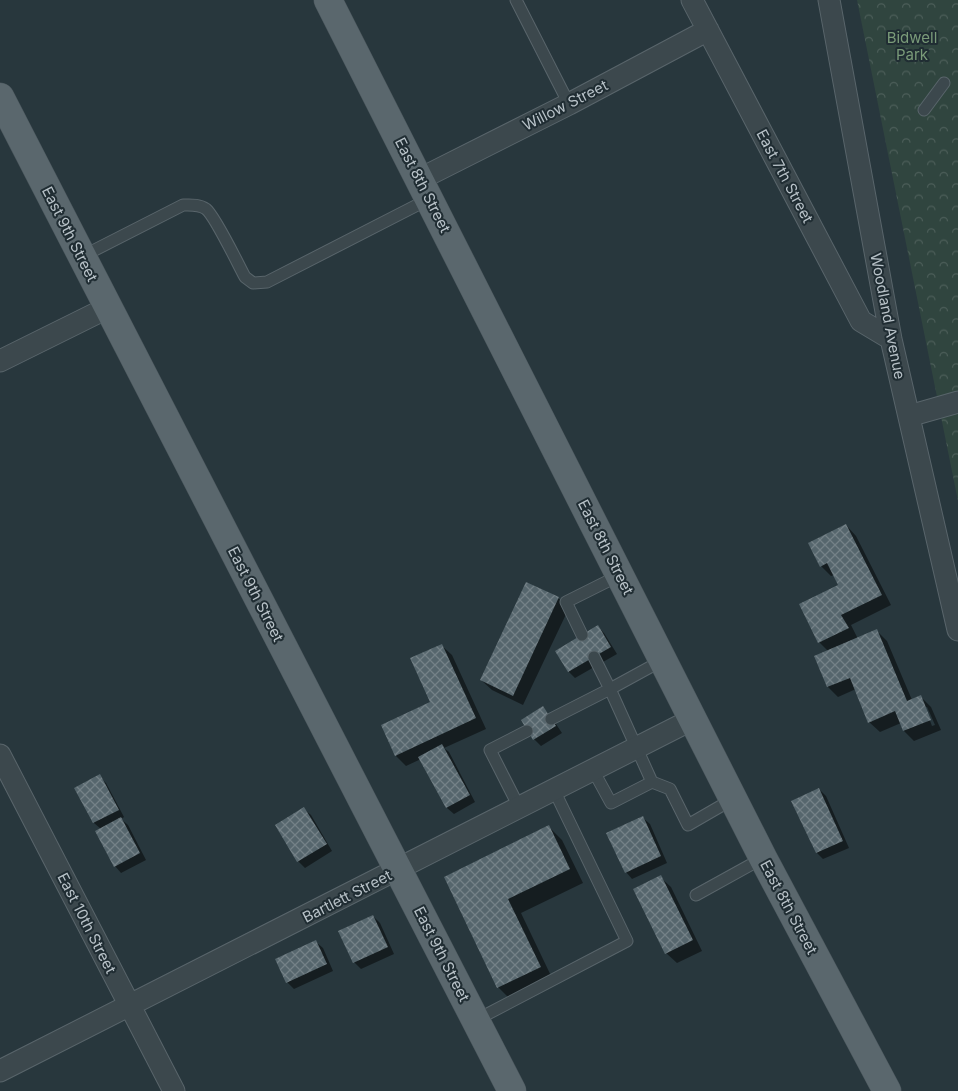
<svg xmlns="http://www.w3.org/2000/svg" width="958" height="1091" font-family="Inter,sans-serif">
  <style>
    .forest { fill: url(#forest-crowns) }
    .shadow { fill: #0007; fill-rule: evenodd }
    .building { fill: url(#building-cross-hatch) }
    .lines { fill: none; stroke-linecap: round; stroke-linejoin: round }
    .service-casing { stroke: #59656b; stroke-width: 13 }
    .minor-casing { stroke: #59656b; stroke-width: 23 }
    .primary-casing { stroke: #48545a; stroke-width: 29 }
    .service { stroke: #3c484d; stroke-width: 11 }
    .minor { stroke: #3c484d; stroke-width: 21 }
    .primary { stroke: #5a676d; stroke-width: 28 }
    .labels { text-anchor: middle; dominant-baseline: central; stroke-width: 4; stroke-linejoin: round; paint-order: stroke }
    .park-label { font-size: 15px; fill: #7a9b79; stroke: #202d33 }
    .street-label { font-size: 15px; fill: #b8c2c8; stroke: #202d33 }
  </style>
  <defs>
    <pattern id="forest-crowns" width="20" height="18" patternUnits="userSpaceOnUse" patternTransform="scale(1.25)"><rect width="20" height="18" fill="#30453f"/><path d="M2 6a3 3 0 1 1 6 0M12 15a3 3 0 1 1 6 0" fill="none" stroke="#4c5e59"/></pattern>
    <pattern id="building-cross-hatch" width="8" height="8" patternUnits="userSpaceOnUse" patternTransform="scale(1.25)"><rect width="8" height="8" fill="#56666d"/><path d="M0 0l8 8M0 8l8-8" fill="none" stroke="#748187"/></pattern>
  </defs>
  <rect width="100%" height="100%" fill="#28373d"/>
  <path class="forest" d="M857,0H958V501Z"/>
  <path class="shadow" d="M846,525L856,536L891,605L851,625L858,639L877,631L887,641L912,700L921,697L931,707L941,730L914,741L904,731L901,723L880,732L869,722L856,689L838,697L828,687V651L820,643L801,605L839,586L834,575L831,576L821,566ZM925,707H927L935,725L932,726Z
    M558,598L569,608L523,705L492,690L481,680Z
    M598,627L604,633L617,654L575,678L569,672L557,651Z
    M441,645L452,655L486,729L444,748L449,752L475,802L454,814L447,808L421,759L406,766L396,756L432,703Z
    M543,708L550,715L562,733L541,746L534,739Z
    M99,776L106,783L124,817L121,819L128,825L146,860L121,873L115,866L101,829L94,823L76,788Z
    M819,789L826,796L849,848L823,859L817,853Z
    M304,809L311,815L332,851L305,868L298,861L277,825Z
    M643,818L650,824L667,863L632,879L626,872Z
    M549,827L562,840L583,883L521,913L553,980L512,1001L498,987L445,877Z
    M660,877L671,887L702,951L677,963L666,953Z
    M373,916L380,923L394,954L361,969L354,962Z
    M316,942L323,948L333,971L294,989L287,982Z"/>
  <path class="building" d="M846,524L882,595L841,615L849,628L818,643L799,604L838,585L827,563L820,567L808,543Z
    M526,582L559,597L513,696L480,680Z
    M598,625L611,647L568,672L555,651Z
    M877,629L907,701L921,695L931,720L903,731L895,711L868,723L850,678L827,687L814,656Z
    M442,644L476,718L395,756L381,725L430,702L410,658Z
    M543,706L556,726L533,740L521,720Z
    M442,744L470,795L446,808L418,757Z
    M100,774L119,810L93,823L74,788Z
    M819,788L843,841L816,853L791,801Z
    M304,807L327,844L297,862L275,825Z
    M643,816L661,856L625,873L606,833Z
    M121,817L140,853L114,867L95,831Z
    M549,825L570,869L508,899L541,967L497,988L444,877Z
    M661,875L693,940L665,954L633,889Z
    M373,915L388,947L353,963L338,931Z
    M316,940L327,964L286,983L275,959Z"/>
  <g class="lines">
    <defs>
      <path id="service" d="M516,0L569,104
        M924,110L944,83
        M81,257L183,205C190,205 199,204 206,209C215,216 238,264 245,277L253,283L267,282L429,199
        M582,635L566,602L620,575
        M551,719L610,689L594,657
        M593,770L611,803L652,782L610,689L663,660
        M652,782L670,789L688,825L733,799
        M519,807L490,750L527,731
        M696,895L763,858
        M476,1020L627,941L554,790"/>
      <path id="minor" d="M692,0L861,321L891,339
        M829,0L891,339L958,630
        M420,179L569,104L708,30
        M0,361L107,308
        M909,416L958,402
        M0,755L174,1091
        M0,1071L693,719"/>
      <path id="primary" d="M328,0L763,858L887,1091
        M0,97C169,429 343,759 512,1091"/>
    </defs>
    <use href="#service" class="service-casing"/>
    <use href="#minor" class="minor-casing"/>
    <use href="#primary" class="primary-casing"/>
    <use href="#service" class="service"/>
    <use href="#minor" class="minor"/>
    <use href="#primary" class="primary"/>
  </g>
  <g class="labels">
    <g class="park-label">
      <text x="912" y="37">Bidwell<tspan x="912" dy="17">Park</tspan></text>
    </g>
    <g class="street-label">
      <text transform="translate(565 105) rotate(-27)">Willow Street</text>
      <text transform="translate(785 176) rotate(62)">East 7th Street</text>
      <text transform="translate(423 185) rotate(63)">East 8th Street</text>
      <text transform="translate(70 234) rotate(63)">East 9th Street</text>
      <text transform="translate(888 316) rotate(79)">Woodland Avenue</text>
      <text transform="translate(606 547) rotate(63)">East 8th Street</text>
      <text transform="translate(256 594) rotate(63)">East 9th Street</text>
      <text transform="translate(347 896) rotate(-27)">Bartlett Street</text>
      <text transform="translate(789 907) rotate(62)">East 8th Street</text>
      <text transform="translate(87 923) rotate(63)">East 10th Street</text>
      <text transform="translate(442 954) rotate(63)">East 9th Street</text>
    </g>
  </g>
</svg>
